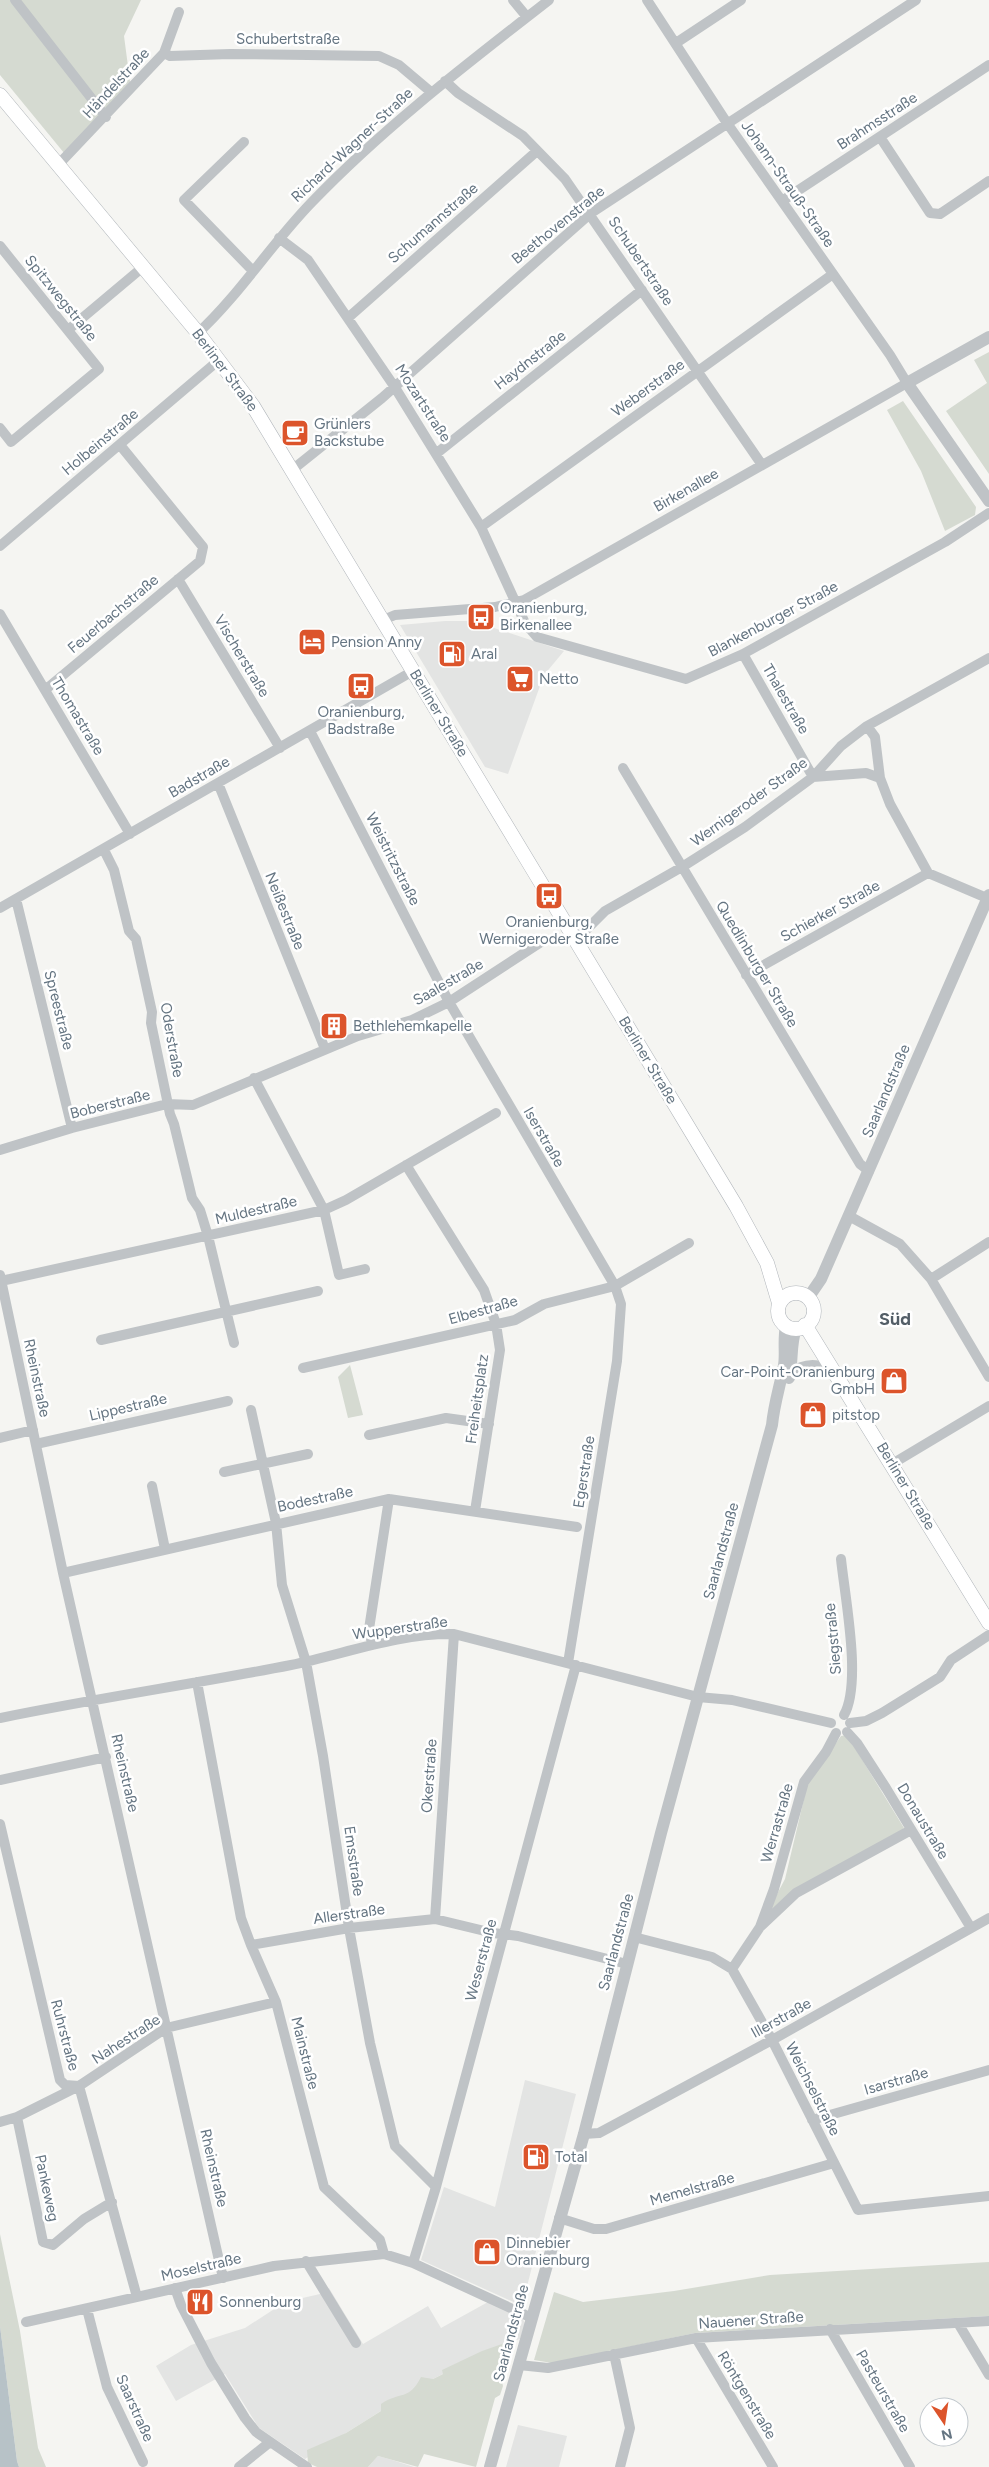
<svg xmlns="http://www.w3.org/2000/svg" width="989" height="2467" font-family="Figtree,sans-serif">
  <style>
    .built { fill: #e3e4e3 }
    .green { fill: #d5dad1 }
    .water { fill: #b7c2c7 }
    .lines { fill: none; stroke-linecap: round; stroke-linejoin: round }
    .secondary-casing { stroke: #b1b6bb; stroke-width: 15 }
    .minor { stroke: #bfc3c6; stroke-width: 10 }
    .tertiary { stroke: #bfc3c6; stroke-width: 12 }
    .secondary { stroke: #fff; stroke-width: 14 }
    .labels { text-anchor: middle; dominant-baseline: central; stroke-width: 5; stroke-linejoin: round; paint-order: stroke }
    .street-label { font-size: 15px; fill: #657582; stroke: #fff }
    .poi-label { font-size: 15px; fill: #657582; stroke: #fff; text-anchor: start }
    .quarter-label { font-size: 18px; font-weight: bold; fill: #535e67; stroke: #fff }
  </style>
  <rect width="100%" height="100%" fill="#f5f5f2"/>
  <path class="built" d="M445,621H473L564,651L544,675L508,774L485,767L400,625Z
    M525,2080L576,2094L522,2306L421,2260L444,2187L495,2207Z
    M329,2288L363,2344L428,2306L441,2328L488,2302L522,2318L525,2323L520,2339L496,2347L425,2383L305,2459L259,2428L225,2374L176,2401L156,2366L191,2345L245,2328L285,2302L320,2294Z
    M518,2425L567,2436L559,2467H506Z
    M378,2456L389,2459L414,2467H368Z"/>
  <path class="green" d="M0,0H141L124,36L131,89L69,159L0,75Z
    M989,352V474L946,411L987,383L974,360Z
    M903,401L976,507L975,515L945,531L921,471L887,410Z
    M350,1365L363,1415L348,1418L338,1377Z
    M847,1735L904,1828L899,1833L767,1913L785,1879L808,1782L841,1736Z
    M0,2234L20,2331L38,2448L46,2467H19L17,2461L0,2326Z
    M989,2262V2316L695,2333L552,2363L534,2360L554,2292L583,2302L674,2291L770,2275Z
    M511,2341L501,2378L503,2386L500,2395L495,2398L476,2467L424,2454L418,2467L378,2456L368,2467H317L308,2463L307,2450L346,2433L381,2411V2404C400,2391 409,2401 421,2377L433,2379L443,2374L442,2370L482,2351Z"/>
  <path class="water" d="M0,2326L17,2461L19,2467H0Z"/>
  <g class="lines">
    <defs>
      <path id="secondary" d="M0,95L198,333L253,406L736,1206L767,1263L779,1303
        M778 1311a18 18 0 1 1 36 0a18 18 0 1 1-36 0Z
        M805,1325L989,1623"/>
    </defs>
    <use href="#secondary" class="secondary-casing"/>
    <path class="minor" d="M15,0L106,117
      M513,0L527,17
      M676,43L741,0
      M164,53L170,56L230,54L379,56L399,65L431,92
      M445,81L458,93L523,136L565,179L762,465
      M880,137L930,213L940,214L989,181
      M244,142L184,200L253,271
      M58,165L164,53L179,12
      M782,201L989,65
      M279,238L308,260L394,386L481,527L525,623L537,637L686,679L743,654L945,542L989,513
      M0,246L99,369L11,442L0,428
      M349,317L537,151
      M68,330L143,267
      M198,333C240,294 272,243 312,202C384,127 467,64 549,0
      M437,453L642,290
      M292,470L382,398L591,213L916,0
      M481,527L833,274
      M0,546L219,360
      M178,579L280,748
      M0,614L130,834
      M383,620L395,615L495,607L524,600L907,383L890,355L727,123L647,0
      M743,654L813,777L866,773L880,778L890,804L928,873L989,899
      M45,690L200,561L203,547L120,445
      M867,726L875,737L880,778
      M310,731L449,1002L615,1286L621,1304L617,1361L568,1663
      M623,768L860,1164L869,1171
      M218,783L325,1049
      M104,850L114,870L129,931L136,939L152,1012L151,1023L170,1114L174,1124L192,1198L200,1210L208,1236L234,1343
      M16,899L72,1128
      M0,908L413,671
      M574,937L587,929L605,911L682,867L745,827L813,777L841,746L867,726L989,658
      M746,975L928,873
      M254,1078L324,1210L339,1275L365,1269
      M0,1150L72,1128L167,1104L193,1105L358,1036L412,1020L449,1002L541,942
      M406,1165L484,1290L496,1324L500,1350L475,1511
      M849,1216L900,1244L931,1279L989,1242
      M0,1275L63,1573L223,2278
      M931,1279L989,1377
      M1,1281L324,1210L346,1200L496,1113
      M101,1340L318,1291
      M303,1368L515,1320L544,1304L615,1286L689,1243
      M251,1410L276,1523L282,1585L306,1662L323,1756L349,1928L370,2043L395,2146L436,2187
      M369,1435L446,1418L489,1424
      M0,1438L33,1430
      M36,1444L228,1401
      M892,1464L989,1406
      M224,1472L308,1454
      M152,1486L165,1549
      M841,1559C845,1598 862,1683 844,1715
      M63,1573L389,1499L577,1527
      M372,1644L369,1629L389,1499
      M197,1682L241,1918L251,1945L276,2002L324,2187L380,2240L384,2254L413,2263L532,2318
      M0,1718C97,1698 194,1684 291,1665C345,1654 398,1633 454,1634L698,1697L732,1700L831,1723
      M850,1723L866,1721L882,1713L940,1677L951,1660L989,1635
      M847,1732L857,1743L886,1788L971,1928
      M0,1780L106,1757
      M0,1824L60,2080L65,2085L79,2086L137,2297
      M435,1919L454,1634
      M761,1926L796,1893L911,1830
      M634,1937L712,1957L732,1969L772,2040L858,2210L989,2196
      M251,1945L349,1928L435,1919L493,1933L518,1936L627,1964
      M732,1969L760,1927L774,1889L804,1782L826,1752L836,1733
      M17,2117L43,2242L53,2245L84,2219L112,2202
      M812,2120L989,2070
      M0,2122L17,2117L79,2086L166,2028L276,2002
      M584,2134L599,2133L772,2040L989,1918
      M559,2218L594,2229H606L834,2163
      M306,2261L356,2343
      M413,2263L436,2187L576,1665
      M175,2288L181,2305L211,2363L245,2418L256,2432L307,2467
      M87,2309L107,2387L143,2462
      M26,2322L274,2266L384,2254
      M958,2323L989,2375
      M830,2329L910,2467
      M696,2338L773,2467
      M614,2354L630,2428L620,2467
      M519,2365L548,2368L696,2338L989,2321
      M239,2467L270,2442"/>
    <path class="tertiary" d="M989,337L907,383L989,501
      M808,1298L821,1279L989,895
      M790,1375C806,1362 821,1364 837,1375
      M789,1378C793,1361 790,1345 796,1328
      M490,2467L584,2134L661,1833L772,1425C774,1404 780,1386 784,1365C786,1354 783,1340 786,1326"/>
    <use href="#secondary" class="secondary"/>
  </g>
  <defs>
    <symbol id="cafe-square" viewBox="-11 -11 22 22"><rect x="-9" y="-9" width="18" height="18" rx="4" fill="#dc542b" stroke="#fff"/><path d="M-5.5-4.5H6V0H3Q3 3.5 0 3.5H-2.5Q-5.5 3.5-5.5 0ZM3-3.2v2h1.7v-2ZM-6 4.5H4V6H-6Z" fill="#fff"/></symbol>
    <symbol id="bus-square" viewBox="-11 -11 22 22"><rect x="-9" y="-9" width="18" height="18" rx="4" fill="#dc542b" stroke="#fff"/><path d="M-5-6H5V4H4V6H2V4H-2V6H-4V4H-5ZM-3.5-4V0h7V-4ZM-3.5 1.2v1.5H-2V1.2ZM2 1.2v1.5H3.5V1.2Z" fill="#fff"/></symbol>
    <symbol id="hotel-square" viewBox="-11 -11 22 22"><rect x="-9" y="-9" width="18" height="18" rx="4" fill="#dc542b" stroke="#fff"/><path d="M-6-4.5h1.5V1H6V5H4.5V3h-9V5H-6ZM-4 0a1.8 1.8 0 1 1 3.6 0ZM.5 0V-2.5h3Q6-2.5 6 0Z" fill="#fff"/></symbol>
    <symbol id="fuel-square" viewBox="-11 -11 22 22"><rect x="-9" y="-9" width="18" height="18" rx="4" fill="#dc542b" stroke="#fff"/><path d="M-5.5-6h7V0h2V4h1.3V-2.5L3-4.5l.8-.8L6-3V5H2.5V1h-1V6h-7ZM-4.2-4.7v3.2H.2V-4.7Z" fill="#fff"/></symbol>
    <symbol id="supermarket-square" viewBox="-11 -11 22 22"><rect x="-9" y="-9" width="18" height="18" rx="4" fill="#dc542b" stroke="#fff"/><path d="M-6-5.5h2.5l.6 2H6L4.5 2H-2.5L-4.4-4H-6ZM-1.5 3.2a1.3 1.3 0 1 0 .1 0ZM3 3.2a1.3 1.3 0 1 0 .1 0Z" fill="#fff"/></symbol>
    <symbol id="building-square" viewBox="-11 -11 22 22"><rect x="-9" y="-9" width="18" height="18" rx="4" fill="#dc542b" stroke="#fff"/><path d="M-4-6H4V6H1V3H-1V6H-4ZM-2.5-4.3h1.7v1.8h-1.7ZM.8-4.3h1.7v1.8H.8ZM-2.5-1h1.7V.8h-1.7ZM.8-1h1.7V.8H.8Z" fill="#fff"/></symbol>
    <symbol id="shop-square" viewBox="-11 -11 22 22"><rect x="-9" y="-9" width="18" height="18" rx="4" fill="#dc542b" stroke="#fff"/><path d="M-5-2.5h2.3a2.7 3.5 0 0 1 5.4 0H5L5.5 6h-11ZM-1.5-2.5h3a1.5 2.3 0 0 0-3 0Z" fill="#fff"/></symbol>
    <symbol id="restaurant-square" viewBox="-11 -11 22 22"><rect x="-9" y="-9" width="18" height="18" rx="4" fill="#dc542b" stroke="#fff"/><path d="M-5-6h1v4h1v-4h1v4h1v-4h1v5L-1.5 .5V6h-2V.5L-5-1ZM5-6V6H3V1.5H1.5Q1.5-4 5-6Z" fill="#fff"/></symbol>
  </defs>
  <g fill-rule="evenodd">
    <use href="#cafe-square" x="279" y="417" width="32" height="32"/>
    <use href="#bus-square" x="465" y="601" width="32" height="32"/>
    <use href="#hotel-square" x="296" y="626" width="32" height="32"/>
    <use href="#fuel-square" x="436" y="638" width="32" height="32"/>
    <use href="#supermarket-square" x="504" y="663" width="32" height="32"/>
    <use href="#bus-square" x="345" y="670" width="32" height="32"/>
    <use href="#bus-square" x="533" y="880" width="32" height="32"/>
    <use href="#building-square" x="318" y="1010" width="32" height="32"/>
    <use href="#shop-square" x="878" y="1365" width="32" height="32"/>
    <use href="#shop-square" x="797" y="1399" width="32" height="32"/>
    <use href="#fuel-square" x="520" y="2141" width="32" height="32"/>
    <use href="#shop-square" x="471" y="2236" width="32" height="32"/>
    <use href="#restaurant-square" x="184" y="2286" width="32" height="32"/>
  </g>
  <g class="labels">
    <g class="street-label">
      <text x="288" y="39">Schubertstraße</text>
      <text transform="translate(116 83) rotate(-47)">Händelstraße</text>
      <text transform="translate(877 121) rotate(-33)">Brahmsstraße</text>
      <text transform="translate(352 145) rotate(-43)">Richard-Wagner-Straße</text>
      <text transform="translate(788 184) rotate(55)">Johann-Strauß-Straße</text>
      <text transform="translate(433 223) rotate(-41)">Schumannstraße</text>
      <text transform="translate(558 225) rotate(-39)">Beethovenstraße</text>
      <text transform="translate(641 261) rotate(56)">Schubertstraße</text>
      <text transform="translate(61 298) rotate(51)">Spitzwegstraße</text>
      <text transform="translate(530 360) rotate(-38)">Haydnstraße</text>
      <text transform="translate(225 370) rotate(53)">Berliner Straße</text>
      <text transform="translate(648 388) rotate(-36)">Weberstraße</text>
      <text transform="translate(423 403) rotate(57)">Mozartstraße</text>
      <text transform="translate(100 442) rotate(-40)">Holbeinstraße</text>
      <text transform="translate(686 490) rotate(-30)">Birkenallee</text>
      <text transform="translate(113 614) rotate(-40)">Feuerbachstraße</text>
      <text transform="translate(773 619) rotate(-28)">Blankenburger Straße</text>
      <text transform="translate(242 656) rotate(59)">Vischerstraße</text>
      <text transform="translate(786 699) rotate(60)">Thalestraße</text>
      <text transform="translate(439 713) rotate(59)">Berliner Straße</text>
      <text transform="translate(78 716) rotate(59)">Thomastraße</text>
      <text transform="translate(199 777) rotate(-30)">Badstraße</text>
      <text transform="translate(749 802) rotate(-36)">Wernigeroder Straße</text>
      <text transform="translate(393 859) rotate(63)">Weistritzstraße</text>
      <text transform="translate(285 911) rotate(68)">Neißestraße</text>
      <text transform="translate(830 911) rotate(-29)">Schierker Straße</text>
      <text transform="translate(757 964) rotate(59)">Quedlinburger Straße</text>
      <text transform="translate(448 982) rotate(-30)">Saalestraße</text>
      <text transform="translate(59 1010) rotate(76)">Spreestraße</text>
      <text transform="translate(172 1040) rotate(80)">Oderstraße</text>
      <text transform="translate(648 1060) rotate(59)">Berliner Straße</text>
      <text transform="translate(886 1091) rotate(-67)">Saarlandstraße</text>
      <text transform="translate(110 1104) rotate(-14)">Boberstraße</text>
      <text transform="translate(544 1137) rotate(60)">Iserstraße</text>
      <text transform="translate(256 1210) rotate(-13)">Muldestraße</text>
      <text transform="translate(483 1310) rotate(-16)">Elbestraße</text>
      <text transform="translate(37 1378) rotate(78)">Rheinstraße</text>
      <text transform="translate(477 1399) rotate(-82)">Freiheitsplatz</text>
      <text transform="translate(128 1407) rotate(-13)">Lippestraße</text>
      <text transform="translate(584 1472) rotate(-81)">Egerstraße</text>
      <text transform="translate(906 1486) rotate(59)">Berliner Straße</text>
      <text transform="translate(315 1499) rotate(-12)">Bodestraße</text>
      <text transform="translate(721 1551) rotate(-75)">Saarlandstraße</text>
      <text transform="translate(400 1628) rotate(-8)">Wupperstraße</text>
      <text transform="translate(833 1639) rotate(-95)">Siegstraße</text>
      <text transform="translate(125 1773) rotate(77)">Rheinstraße</text>
      <text transform="translate(429 1776) rotate(-86)">Okerstraße</text>
      <text transform="translate(923 1821) rotate(59)">Donaustraße</text>
      <text transform="translate(777 1823) rotate(-74)">Werrastraße</text>
      <text transform="translate(354 1861) rotate(82)">Emsstraße</text>
      <text transform="translate(349 1914) rotate(-8)">Allerstraße</text>
      <text transform="translate(616 1942) rotate(-75)">Saarlandstraße</text>
      <text transform="translate(481 1960) rotate(-75)">Weserstraße</text>
      <text transform="translate(781 2018) rotate(-29)">Illerstraße</text>
      <text transform="translate(65 2035) rotate(75)">Ruhrstraße</text>
      <text transform="translate(126 2039) rotate(-33)">Nahestraße</text>
      <text transform="translate(305 2053) rotate(76)">Mainstraße</text>
      <text transform="translate(896 2081) rotate(-16)">Isarstraße</text>
      <text transform="translate(813 2089) rotate(63)">Weichselstraße</text>
      <text transform="translate(214 2168) rotate(77)">Rheinstraße</text>
      <text transform="translate(47 2188) rotate(78)">Pankeweg</text>
      <text transform="translate(692 2189) rotate(-16)">Memelstraße</text>
      <text transform="translate(201 2267) rotate(-13)">Moselstraße</text>
      <text transform="translate(751 2320) rotate(-4)">Nauener Straße</text>
      <text transform="translate(511 2333) rotate(-75)">Saarlandstraße</text>
      <text transform="translate(883 2391) rotate(60)">Pasteurstraße</text>
      <text transform="translate(747 2395) rotate(59)">Röntgenstraße</text>
      <text transform="translate(135 2408) rotate(66)">Saarstraße</text>
    </g>
    <g class="poi-label">
      <text x="314" y="424">Grünlers<tspan x="314" dy="17">Backstube</tspan></text>
      <text x="500" y="608">Oranienburg,<tspan x="500" dy="17">Birkenallee</tspan></text>
      <text x="331" y="642">Pension Anny</text>
      <text x="471" y="654">Aral</text>
      <text x="539" y="679">Netto</text>
      <text x="361" y="712" text-anchor="middle">Oranienburg,<tspan x="361" dy="17">Badstraße</tspan></text>
      <text x="549" y="922" text-anchor="middle">Oranienburg,<tspan x="549" dy="17">Wernigeroder Straße</tspan></text>
      <text x="353" y="1026">Bethlehemkapelle</text>
      <text x="875" y="1372" text-anchor="end">Car-Point-Oranienburg<tspan x="875" dy="17">GmbH</tspan></text>
      <text x="832" y="1415">pitstop</text>
      <text x="555" y="2157">Total</text>
      <text x="506" y="2243">Dinnebier<tspan x="506" dy="17">Oranienburg</tspan></text>
      <text x="219" y="2302">Sonnenburg</text>
    </g>
    <g class="quarter-label">
      <text x="895" y="1319">Süd</text>
    </g>
  </g>
  <g transform="translate(944 2422) rotate(167)"><circle r="24" fill="#ffffff" stroke="#c1c8cd"/>
  <path d="M0-4L9 19L0 12L-9 19Z" fill="#dc542b"/>
  <text y="-8" font-size="14" font-weight="bold" text-anchor="middle" fill="#657582">N</text>
  </g>
</svg>
